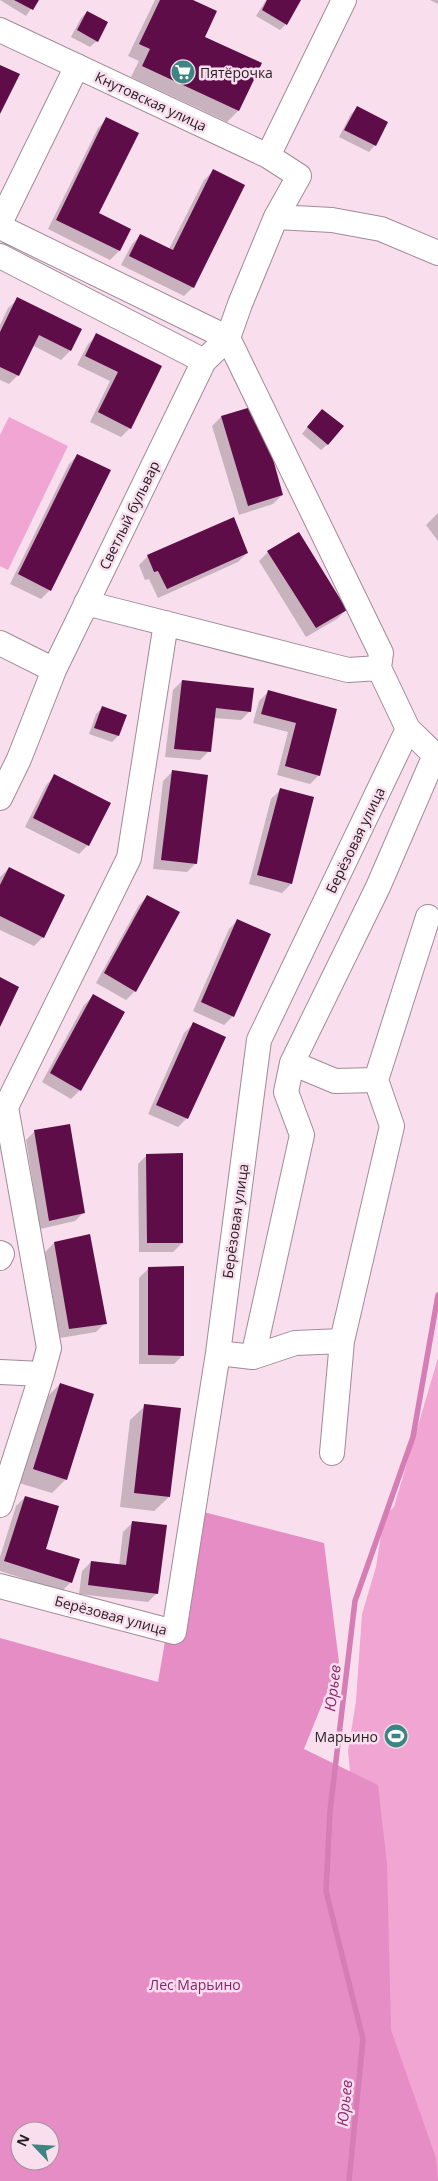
<svg xmlns="http://www.w3.org/2000/svg" width="438" height="2181" font-family="'Open Sans',sans-serif">
  <style>
    .green { fill: #f0a5d3 }
    .forest { fill: #e68dc5; fill-rule: evenodd }
    .shadow { fill: #0003 }
    .lines { fill: none; stroke-linecap: round; stroke-linejoin: round }
    .stream { stroke: #d67db5; stroke-width: 5.5 }
    .building { fill: #5f0d48 }
    .minor-casing { stroke: #a28a98; stroke-width: 26 }
    .minor { stroke: #fff; stroke-width: 24 }
    .labels { text-anchor: middle; dominant-baseline: central; stroke-width: 5; stroke-linejoin: round; paint-order: stroke }
    .poi-label { font-size: 14px; fill: #251c21; stroke: #f9dfee; text-anchor: start }
    .street-label { font-size: 14px; fill: #251c21; stroke: #f9dfee }
    .park-label { font-size: 14px; fill: #89216a; stroke: #f9dfee }
    .water-label { font-size: 15px; font-style: italic; fill: #8f276f; stroke: #f9dfee }
  </style>
  <rect width="100%" height="100%" fill="#f9dfee"/>
  <path class="green" d="M9,417L68,446L8,570L0,566V435Z
    M438,1358V2181H390L348,1751L356,1701L362,1614L376,1567L384,1516L394,1507Z"/>
  <path class="forest" d="M188,1508L324,1543L339,1662L304,1749L378,1785L387,1864L391,2030L436,2158L438,2181H0V1638L158,1682ZM20,2131H50V2161H20Z"/>
  <path class="shadow" d="M0,0H37L26,16Z
    M155,0H190L204,37L260,64L238,111L227,122L131,77L139,61L128,56Z
    M266,0H299L286,24L280,30L256,16Z
    M430,0H438V4Z
    M87,12L97,41L90,47L71,37L81,18Z
    M357,108L375,145L369,152L339,137L351,114Z
    M107,119L98,214L119,251L110,260L48,229L98,128Z
    M213,171L193,287L184,296L121,265L132,244L141,235L169,249L204,180Z
    M18,299L70,351L61,360L32,345L18,375L9,384L0,380V325L8,308Z
    M97,335L160,367L130,428L121,437L90,422L110,381L77,365L88,344Z
    M257,406L282,495L273,504L239,515L212,426L221,417Z
    M316,416L328,444L321,450L302,434Z
    M78,455L50,590L41,599L10,584L69,464Z
    M438,513V541L426,525Z
    M299,533L346,610L337,619L306,637L259,561L268,552Z
    M247,553L238,562L158,598L149,579L145,580L139,565L148,556Z
    M182,681L250,711L241,720L213,718L209,751L200,760L165,757L173,690Z
    M268,692L336,710L319,775L310,784L277,775L288,732L253,723L259,701Z
    M102,708L125,715L118,736L112,742L89,734L96,714Z
    M172,772L196,863L187,872L153,869L163,781Z
    M55,776L88,845L79,854L25,827L46,785Z
    M280,790L313,798L291,884L282,893L249,884L271,799Z
    M9,868L43,937L34,946L0,930V877Z
    M148,896L135,991L126,1000L96,983L139,905Z
    M238,920L233,1016L224,1025L193,1011L229,929Z
    M93,996L80,1090L71,1099L42,1082L84,1005Z
    M193,1024L187,1118L178,1127L148,1114L184,1033Z
    M35,1131L84,1212L75,1221L40,1229L26,1140Z
    M147,1155L182,1243L173,1252H139L138,1164Z
    M54,1243L105,1323L96,1332L60,1338L45,1252Z
    M148,1269L183,1355L174,1364H139V1278Z
    M60,1384L66,1479L52,1493L19,1483L45,1399Z
    M145,1406L169,1497L154,1511L120,1507L130,1420Z
    M25,1497L44,1550L71,1582L62,1591L0,1571V1557L16,1506Z
    M132,1523L157,1593L148,1602L79,1594L82,1571L91,1562L119,1566L123,1532Z"/>
  <g class="lines">
    <path class="stream" d="M349,2181L363,2039L326,1891L330,1811L355,1601L413,1437L438,1295"/>
  </g>
  <path class="building" d="M14,0H39L33,10Z
    M160,0H193L217,11L205,37L262,63L239,111L142,66L150,49L139,44Z
    M267,0H301L287,25L262,10Z
    M87,11L108,22L98,42L77,30Z
    M0,65L20,74L0,114Z
    M357,106L388,122L376,146L344,130Z
    M106,117L139,133L99,213L131,229L120,251L56,220Z
    M213,169L245,185L194,288L129,256L140,234L173,250Z
    M17,297L82,329L71,351L39,335L19,376L0,367V332Z
    M96,333L162,366L131,429L98,412L118,372L85,356Z
    M258,405L283,495L248,506L221,416Z
    M322,409L344,426L328,445L307,427Z
    M77,454L111,470L51,591L18,574Z
    M234,517L248,553L167,589L158,571L154,572L147,555Z
    M299,532L347,610L316,628L267,551Z
    M182,680L254,688L251,712L216,708L211,752L174,749Z
    M268,690L337,709L320,776L285,766L296,723L261,714Z
    M102,706L127,715L119,736L94,728Z
    M172,770L208,775L197,864L161,860Z
    M54,774L111,803L89,846L33,818Z
    M280,788L314,797L292,884L257,875Z
    M9,867L65,895L44,938L0,916V885Z
    M147,895L180,912L136,992L104,973Z
    M237,919L271,934L234,1017L201,1002Z
    M0,977L19,987L0,1027Z
    M93,994L125,1012L81,1091L50,1073Z
    M193,1022L226,1037L188,1119L156,1105Z
    M70,1124L85,1213L49,1221L34,1130Z
    M183,1153V1243H147L146,1154Z
    M90,1234L107,1324L69,1329L54,1242Z
    M184,1266V1356L148,1355V1267Z
    M60,1383L94,1394L67,1480L33,1469Z
    M144,1404L181,1408L170,1497L134,1493Z
    M25,1496L59,1506L46,1549L80,1559L72,1583L4,1561Z
    M132,1521L167,1525L158,1594L88,1585L91,1561L126,1565Z"/>
  <g class="lines">
    <defs>
      <path id="minor" d="M0,30L268,156L299,176L276,217L240,304L228,338L204,361L54,670L19,759L0,798
        M268,156L344,0
        M276,217L332,220L381,229L438,253
        M0,223L77,66
        M0,227L228,338L381,653L379,668
        M0,256L204,361
        M86,603L348,670L379,668
        M0,643L54,670
        M292,1063L335,1081L376,1080
        M0,1253L2,1254L0,1258
        M218,1353L253,1357L295,1343L342,1341
        M253,1357L302,1135L286,1092L292,1063L378,887L435,755L408,729
        M0,1372L42,1374
        M332,1453L342,1341L392,1126L376,1080L428,917
        M0,1505L42,1374L49,1348L6,1107L129,858L166,623
        M0,1586L174,1632L218,1353L259,1040L408,729L379,668"/>
    </defs>
    <use href="#minor" class="minor-casing"/>
    <use href="#minor" class="minor"/>
  </g>
  <defs>
    <symbol id="supermarket-disc" viewBox="-11 -11 22 22"><circle r="9.5" fill="#3d8582" stroke="#f9dfee"/><path d="M-6-5.5h2.5l.6 2H6L4.5 2H-2.5L-4.4-4H-6ZM-1.5 3.2a1.3 1.3 0 1 0 .1 0ZM3 3.2a1.3 1.3 0 1 0 .1 0Z" fill="#fff"/></symbol>
    <symbol id="stadium-disc" viewBox="-11 -11 22 22"><circle r="9.5" fill="#3d8582" stroke="#f9dfee"/><path d="M0-5a6.5 5 0 1 0 0 10a6.5 5 0 1 0 0-10ZM-3.5-1.8h7v3.6h-7Z" fill="#fff"/></symbol>
  </defs>
  <g fill-rule="evenodd">
    <use href="#supermarket-disc" x="169" y="58" width="28" height="28"/>
    <use href="#stadium-disc" x="382" y="1722" width="28" height="28"/>
  </g>
  <g class="labels">
    <g class="poi-label">
      <text x="200" y="72">Пятёрочка</text>
      <text x="378" y="1736" text-anchor="end">Марьино</text>
    </g>
    <g class="street-label">
      <text transform="translate(151 101) rotate(25)">Кнутовская улица</text>
      <text transform="translate(129 515) rotate(-64)">Светлый бульвар</text>
      <text transform="translate(355 840) rotate(-64)">Берёзовая улица</text>
      <text transform="translate(235 1221) rotate(-82)">Берёзовая улица</text>
      <text transform="translate(111 1615) rotate(15)">Берёзовая улица</text>
    </g>
    <g class="park-label">
      <text x="195" y="1984">Лес Марьино</text>
    </g>
    <g class="water-label">
      <text transform="translate(332 1688) rotate(-83)">Юрьев</text>
      <text transform="translate(344 2103) rotate(-84)">Юрьев</text>
    </g>
  </g>
  <g transform="translate(35 2146) rotate(295)"><circle r="24" fill="#f9dfee" stroke="#a4919c"/>
  <path d="M0-4L9 19L0 12L-9 19Z" fill="#3d8582"/>
  <text y="-8" font-size="14" font-weight="bold" text-anchor="middle" fill="#251c21">N</text>
  </g>
</svg>
